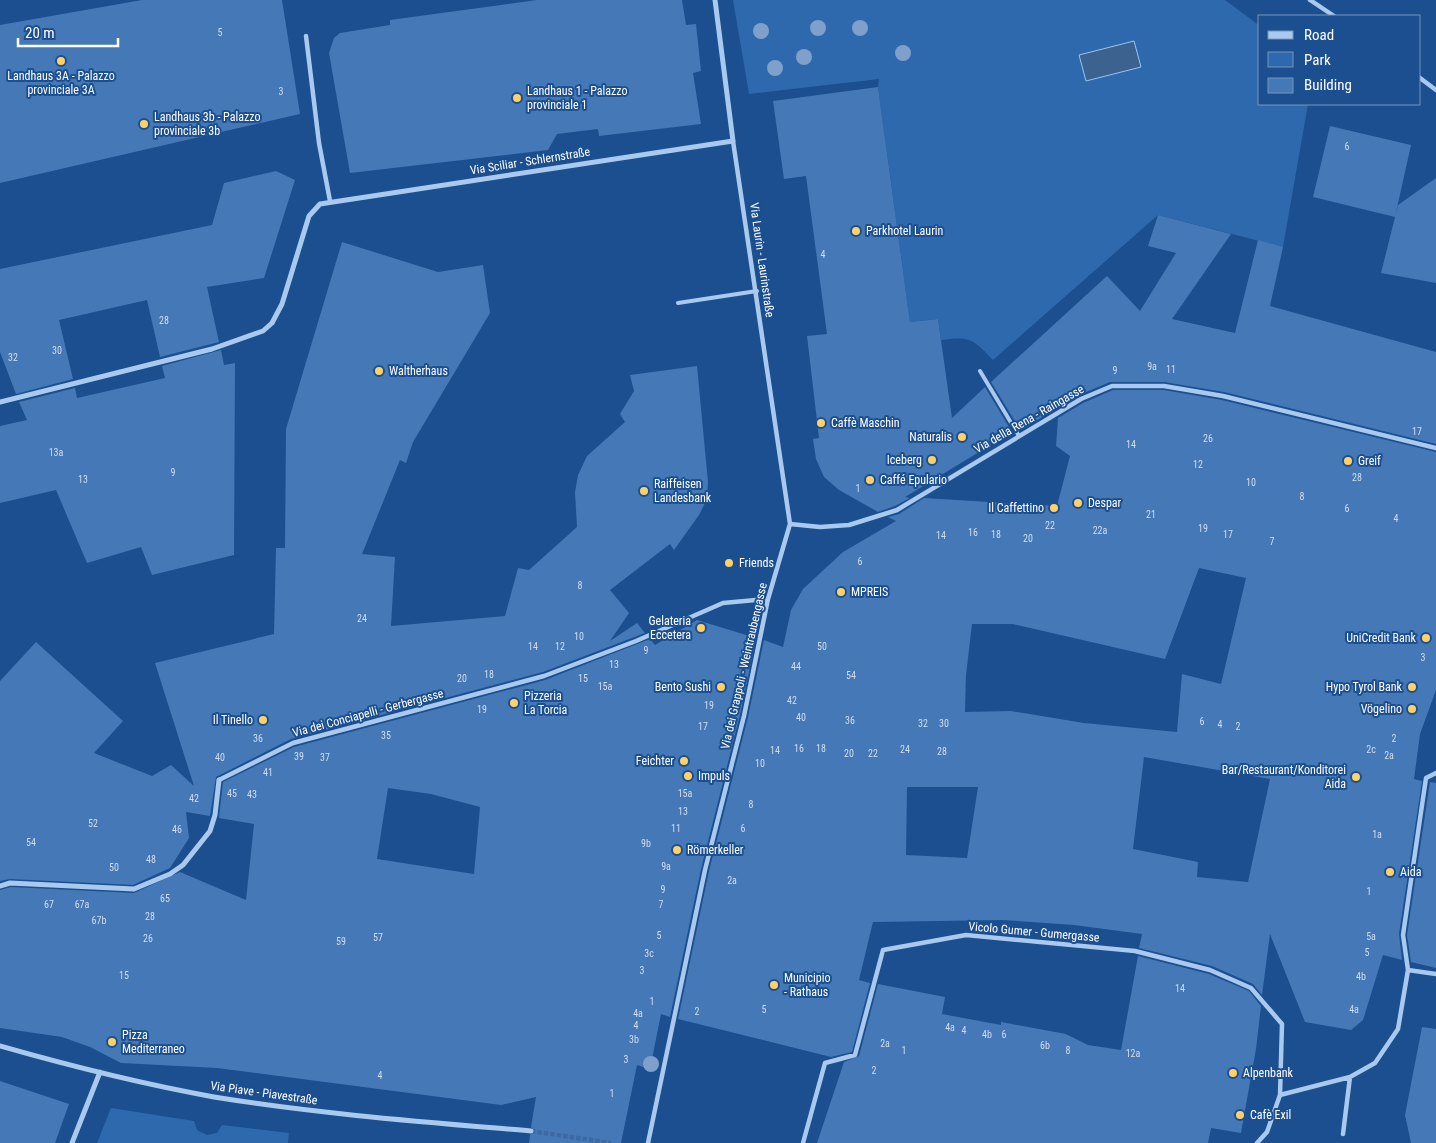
<svg xmlns="http://www.w3.org/2000/svg" width="1436" height="1143" font-family="'Roboto Condensed',sans-serif">
  <style>
    .green { fill: #2e69ad }
    .water { fill: #3c6290; stroke: #9cc4f0 }
    .building { fill: #4478b7; fill-rule: evenodd }
    .lines { fill: none; stroke-linecap: round; stroke-linejoin: round }
    .pedestrian-tunnel { stroke: #3d69a0; stroke-width: 4.5; stroke-dasharray: 4.5 2; stroke-linecap: butt }
    .service { stroke: #a9c9ee; stroke-width: 4 }
    .pedestrian { stroke: #a9c9ee; stroke-width: 4.5 }
    .minor { stroke: #a9c9ee; stroke-width: 5 }
    .tree { fill: #7ea0ca }
    .poi-dot { fill: #ffd166; stroke: #1b4f8f; stroke-width: 2 }
    .labels { text-anchor: middle; dominant-baseline: central; stroke-width: 4; stroke-linejoin: round; paint-order: stroke }
    .number-label { font-size: 10px; fill: #d0dded }
    .poi-label { font-size: 12px; fill: #fff; stroke: #1b4f8f; text-anchor: start }
    .street-label { font-size: 12px; fill: #fff; stroke: #1b4f8f }
  </style>
  <rect width="100%" height="100%" fill="#1b4f8f"/>
  <path class="green" d="M733,0H1225L1260,26V104H1308L1283,247L1158,215L993,360C973,339 970,336 941,340L938,319L910,322L878,87L879,79L749,94Z
    M111,1108L194,1121L197,1130L207,1135L217,1133L222,1125L289,1133L288,1143H97Z"/>
  <path class="water" d="M1134,41L1141,67L1086,81L1079,55Z"/>
  <path class="building" d="M142,0H282L300,114L0,183V25Z
    M537,0H682L686,25L696,24L701,71L693,73L701,124L599,136L598,129L557,134L548,150L350,173L329,53L334,38L340,33L390,25V20Z
    M878,87L910,322L938,319L952,418L985,387L1012,432L905,497L910,498L895,506L878,512L839,490L824,477L816,459L813,439L819,438L807,336L827,334L806,176L784,179L773,101Z
    M1330,126L1411,145L1395,217L1313,197Z
    M276,171L295,180L264,278L207,287L219,342L160,357L147,300L59,320L73,379L16,394L0,352V269L212,225L224,183Z
    M1436,178V283L1381,273L1398,205Z
    M1158,215L1231,234L1172,319L1235,333L1258,240L1283,247L1270,306L1436,352V444L1224,392L1164,382H1110L1079,395L1029,425L1028,423L1019,428L991,382L1107,276L1140,311L1176,253L1148,246Z
    M342,242L438,272L483,265L490,313L413,442L406,463L400,460L362,554L395,557L391,626L505,616L518,568L529,570L577,527L575,492L578,475L587,456L625,422L620,414L634,391L630,375L697,366L708,482L707,499L699,515L674,550L670,544L610,590L629,613L610,641L637,623L645,633L543,672L291,739L216,777L210,816L186,812L189,838L170,868L133,885L10,879L0,881V681L36,642L123,721L94,753L152,776L171,765L194,786L155,663L274,634L276,548H285L286,429Z
    M221,350L224,365L235,363L234,555L152,575L141,547L87,563L56,490L0,503V426L27,420L19,402L75,388L77,398L165,378L162,366Z
    M1113,390H1164L1222,400L1436,452V690L1420,734L1414,779L1422,781L1399,934L1402,960L1383,955L1363,1020L1351,1030L1305,1022L1270,934L1262,995L1253,984L1212,966L1139,948L1142,934L1074,925L1003,920L873,922L859,980L870,983L852,1052L831,1057L678,1019L709,871L748,717L764,640L783,647L791,610L803,589L843,552L896,521L888,517L899,514L924,498L1057,506L1070,456L1056,446L1058,418L1083,403ZM1199,568L1246,578L1221,684L1182,674L1177,732L1084,723L1011,711L965,712L966,675L972,624H1013L1165,659ZM1144,757L1270,779L1248,882L1197,877L1198,862L1133,849ZM907,787H978L967,858L906,855Z
    M697,620L756,638L740,715L701,869L670,1017L661,1014L650,1069L637,1065L621,1143H529L530,1135L535,1132L531,1127L536,1097L501,1105L217,1068L121,1063L90,1047L62,1037L0,1028V890L11,887L134,893L180,872L246,900L254,824L219,818L223,782L294,747L545,680L650,639L655,645ZM388,788L431,794L480,807L474,874L377,859Z
    M1430,782L1436,783V968L1411,962L1407,935Z
    M1138,956L1209,974L1249,991L1261,1006L1256,1049L1241,1133L1211,1128L1208,1143H817L844,1062L859,1056L878,984L945,997L942,1014L1001,1025V1022L1066,1034L1088,1045L1121,1050Z
    M1422,1027L1436,1029V1143H1411L1405,1115Z
    M0,1081L69,1104L55,1143H0Z"/>
  <g class="lines">
    <path class="pedestrian-tunnel" d="M531,1131L611,1143"/>
    <path class="service" d="M678,303L757,291
      M980,371L1019,436"/>
    <path class="pedestrian" d="M1310,0L1334,16
      M306,36L319,143L330,201
      M1420,78L1436,90
      M790,524L820,527L849,525L897,510L1081,399L1112,386H1164L1223,396L1436,448
      M219,780L293,743L544,676L636,641L723,603L768,599
      M1408,970L1436,974
      M1343,1134L1350,1077
      M648,1143L705,870L744,716L768,599L790,524L733,141
      M803,1143L825,1063L855,1055L883,950L966,935L1135,951L1210,970L1251,988L1282,1024L1280,1095
      M1257,1143L1267,1132L1280,1095L1350,1077L1375,1063L1398,1029L1408,970L1403,935L1426,778L1436,773"/>
    <path class="minor" d="M0,402L212,349L263,331L272,323L282,304L309,216L320,204L733,141L715,0
      M0,886L10,883L134,889L170,874L183,865L210,831L215,815L219,780
      M0,1046C70,1066 142,1084 214,1097C319,1114 425,1122 531,1131
      M72,1143L100,1072"/>
  </g>
  <g class="tree">
    <circle cx="818" cy="28" r="8"/>
    <circle cx="860" cy="28" r="8"/>
    <circle cx="761" cy="31" r="8"/>
    <circle cx="903" cy="53" r="8"/>
    <circle cx="804" cy="57" r="8"/>
    <circle cx="775" cy="68" r="8"/>
    <circle cx="651" cy="1064" r="8"/>
  </g>
  <g class="poi-dot">
    <circle cx="61" cy="61" r="5"/>
    <circle cx="517" cy="98" r="5"/>
    <circle cx="144" cy="124" r="5"/>
    <circle cx="856" cy="231" r="5"/>
    <circle cx="379" cy="371" r="5"/>
    <circle cx="821" cy="423" r="5"/>
    <circle cx="962" cy="437" r="5"/>
    <circle cx="932" cy="460" r="5"/>
    <circle cx="1348" cy="461" r="5"/>
    <circle cx="870" cy="480" r="5"/>
    <circle cx="644" cy="491" r="5"/>
    <circle cx="1078" cy="503" r="5"/>
    <circle cx="1054" cy="508" r="5"/>
    <circle cx="729" cy="563" r="5"/>
    <circle cx="841" cy="592" r="5"/>
    <circle cx="701" cy="628" r="5"/>
    <circle cx="1426" cy="638" r="5"/>
    <circle cx="721" cy="687" r="5"/>
    <circle cx="1412" cy="687" r="5"/>
    <circle cx="514" cy="703" r="5"/>
    <circle cx="1412" cy="709" r="5"/>
    <circle cx="263" cy="720" r="5"/>
    <circle cx="684" cy="761" r="5"/>
    <circle cx="688" cy="776" r="5"/>
    <circle cx="1356" cy="777" r="5"/>
    <circle cx="677" cy="850" r="5"/>
    <circle cx="1390" cy="872" r="5"/>
    <circle cx="774" cy="985" r="5"/>
    <circle cx="112" cy="1042" r="5"/>
    <circle cx="1233" cy="1073" r="5"/>
    <circle cx="1240" cy="1115" r="5"/>
  </g>
  <g class="labels">
    <g class="number-label">
      <text x="220" y="32">5</text>
      <text x="281" y="91">3</text>
      <text x="1347" y="146">6</text>
      <text x="823" y="254">4</text>
      <text x="164" y="320">28</text>
      <text x="57" y="350">30</text>
      <text x="13" y="357">32</text>
      <text x="1152" y="366">9a</text>
      <text x="1171" y="369">11</text>
      <text x="1115" y="370">9</text>
      <text x="1417" y="431">17</text>
      <text x="1208" y="438">26</text>
      <text x="1131" y="444">14</text>
      <text x="56" y="452">13a</text>
      <text x="1198" y="464">12</text>
      <text x="173" y="472">9</text>
      <text x="1357" y="477">28</text>
      <text x="83" y="479">13</text>
      <text x="1251" y="482">10</text>
      <text x="858" y="488">1</text>
      <text x="1302" y="496">8</text>
      <text x="1347" y="508">6</text>
      <text x="1151" y="514">21</text>
      <text x="1396" y="518">4</text>
      <text x="1050" y="525">22</text>
      <text x="1203" y="528">19</text>
      <text x="1100" y="530">22a</text>
      <text x="973" y="532">16</text>
      <text x="996" y="534">18</text>
      <text x="1228" y="534">17</text>
      <text x="941" y="535">14</text>
      <text x="1028" y="538">20</text>
      <text x="1272" y="541">7</text>
      <text x="860" y="561">6</text>
      <text x="580" y="585">8</text>
      <text x="362" y="618">24</text>
      <text x="579" y="636">10</text>
      <text x="533" y="646">14</text>
      <text x="560" y="646">12</text>
      <text x="822" y="646">50</text>
      <text x="646" y="650">9</text>
      <text x="1423" y="657">3</text>
      <text x="614" y="664">13</text>
      <text x="796" y="666">44</text>
      <text x="489" y="674">18</text>
      <text x="851" y="675">54</text>
      <text x="462" y="678">20</text>
      <text x="583" y="678">15</text>
      <text x="605" y="686">15a</text>
      <text x="792" y="700">42</text>
      <text x="709" y="705">19</text>
      <text x="482" y="709">19</text>
      <text x="801" y="717">40</text>
      <text x="850" y="720">36</text>
      <text x="1202" y="721">6</text>
      <text x="923" y="723">32</text>
      <text x="944" y="723">30</text>
      <text x="1220" y="724">4</text>
      <text x="703" y="726">17</text>
      <text x="1238" y="726">2</text>
      <text x="386" y="735">35</text>
      <text x="258" y="738">36</text>
      <text x="1394" y="738">2</text>
      <text x="799" y="748">16</text>
      <text x="821" y="748">18</text>
      <text x="905" y="749">24</text>
      <text x="1371" y="749">2c</text>
      <text x="775" y="750">14</text>
      <text x="942" y="751">28</text>
      <text x="849" y="753">20</text>
      <text x="873" y="753">22</text>
      <text x="1389" y="755">2a</text>
      <text x="299" y="756">39</text>
      <text x="220" y="757">40</text>
      <text x="325" y="757">37</text>
      <text x="760" y="763">10</text>
      <text x="268" y="772">41</text>
      <text x="232" y="793">45</text>
      <text x="685" y="793">15a</text>
      <text x="252" y="794">43</text>
      <text x="194" y="798">42</text>
      <text x="751" y="804">8</text>
      <text x="683" y="811">13</text>
      <text x="93" y="823">52</text>
      <text x="676" y="828">11</text>
      <text x="743" y="828">6</text>
      <text x="177" y="829">46</text>
      <text x="1377" y="834">1a</text>
      <text x="31" y="842">54</text>
      <text x="646" y="843">9b</text>
      <text x="151" y="859">48</text>
      <text x="666" y="866">9a</text>
      <text x="114" y="867">50</text>
      <text x="732" y="880">2a</text>
      <text x="663" y="889">9</text>
      <text x="1369" y="891">1</text>
      <text x="165" y="898">65</text>
      <text x="49" y="904">67</text>
      <text x="82" y="904">67a</text>
      <text x="661" y="904">7</text>
      <text x="150" y="916">28</text>
      <text x="99" y="920">67b</text>
      <text x="659" y="935">5</text>
      <text x="1371" y="936">5a</text>
      <text x="378" y="937">57</text>
      <text x="148" y="938">26</text>
      <text x="341" y="941">59</text>
      <text x="1367" y="952">5</text>
      <text x="649" y="953">3c</text>
      <text x="642" y="970">3</text>
      <text x="124" y="975">15</text>
      <text x="1361" y="976">4b</text>
      <text x="1180" y="988">14</text>
      <text x="652" y="1001">1</text>
      <text x="764" y="1009">5</text>
      <text x="1354" y="1009">4a</text>
      <text x="697" y="1011">2</text>
      <text x="638" y="1013">4a</text>
      <text x="636" y="1025">4</text>
      <text x="950" y="1027">4a</text>
      <text x="964" y="1030">4</text>
      <text x="987" y="1034">4b</text>
      <text x="1004" y="1034">6</text>
      <text x="634" y="1039">3b</text>
      <text x="885" y="1043">2a</text>
      <text x="1045" y="1045">6b</text>
      <text x="904" y="1050">1</text>
      <text x="1068" y="1050">8</text>
      <text x="1133" y="1053">12a</text>
      <text x="626" y="1059">3</text>
      <text x="874" y="1070">2</text>
      <text x="380" y="1075">4</text>
      <text x="612" y="1093">1</text>
    </g>
    <g class="poi-label">
      <text x="61" y="76" text-anchor="middle">Landhaus 3A - Palazzo<tspan x="61" dy="14">provinciale 3A</tspan></text>
      <text x="527" y="91">Landhaus 1 - Palazzo<tspan x="527" dy="14">provinciale 1</tspan></text>
      <text x="154" y="117">Landhaus 3b - Palazzo<tspan x="154" dy="14">provinciale 3b</tspan></text>
      <text x="866" y="231">Parkhotel Laurin</text>
      <text x="389" y="371">Waltherhaus</text>
      <text x="831" y="423">Caffè Maschin</text>
      <text x="952" y="437" text-anchor="end">Naturalis</text>
      <text x="922" y="460" text-anchor="end">Iceberg</text>
      <text x="1358" y="461">Greif</text>
      <text x="880" y="480">Caffé Epulario</text>
      <text x="654" y="484">Raiffeisen<tspan x="654" dy="14">Landesbank</tspan></text>
      <text x="1088" y="503">Despar</text>
      <text x="1044" y="508" text-anchor="end">Il Caffettino</text>
      <text x="739" y="563">Friends</text>
      <text x="851" y="592">MPREIS</text>
      <text x="691" y="621" text-anchor="end">Gelateria<tspan x="691" dy="14">Eccetera</tspan></text>
      <text x="1416" y="638" text-anchor="end">UniCredit Bank</text>
      <text x="711" y="687" text-anchor="end">Bento Sushi</text>
      <text x="1402" y="687" text-anchor="end">Hypo Tyrol Bank</text>
      <text x="524" y="696">Pizzeria<tspan x="524" dy="14">La Torcia</tspan></text>
      <text x="1402" y="709" text-anchor="end">Vögelino</text>
      <text x="253" y="720" text-anchor="end">Il Tinello</text>
      <text x="674" y="761" text-anchor="end">Feichter</text>
      <text x="1346" y="770" text-anchor="end">Bar/Restaurant/Konditorei<tspan x="1346" dy="14">Aida</tspan></text>
      <text x="698" y="776">Impuls</text>
      <text x="687" y="850">Römerkeller</text>
      <text x="1400" y="872">Aida</text>
      <text x="784" y="978">Municipio<tspan x="784" dy="14">- Rathaus</tspan></text>
      <text x="122" y="1035">Pizza<tspan x="122" dy="14">Mediterraneo</tspan></text>
      <text x="1243" y="1073">Alpenbank</text>
      <text x="1250" y="1115">Cafè Exil</text>
    </g>
    <g class="street-label">
      <text transform="translate(530 161) rotate(-9)">Via Sciliar - Schlernstraße</text>
      <text transform="translate(762 260) rotate(82)">Via Laurin - Laurinstraße</text>
      <text transform="translate(1029 419) rotate(-30)">Via della Rena - Raingasse</text>
      <text transform="translate(744 666) rotate(-77)">Via dei Grappoli - Weintraubengasse</text>
      <text transform="translate(368 713) rotate(-15)">Via dei Conciapelli - Gerbergasse</text>
      <text transform="translate(1034 932) rotate(5)">Vicolo Gumer - Gumergasse</text>
      <text transform="translate(264 1093) rotate(8)">Via Piave - Piavestraße</text>
    </g>
  </g>
  <rect x="1258" y="15" width="162" height="90" fill="#1b4f8f" stroke="#7695bc"/>
  <rect x="1268" y="31" width="25" height="8" fill="#a9c9ee" stroke="#7695bc"/>
  <text x="1304" y="40" font-size="15" fill="#ffffff">Road</text>
  <rect x="1268" y="52" width="25" height="15" fill="#2e69ad" stroke="#7695bc"/>
  <text x="1304" y="65" font-size="15" fill="#ffffff">Park</text>
  <rect x="1268" y="78" width="25" height="15" fill="#4478b7" stroke="#7695bc"/>
  <text x="1304" y="90" font-size="15" fill="#ffffff">Building</text>
  <path d="M18 38v8h100v-8" fill="none" stroke="#ffffff" stroke-width="2.5"/>
  <text x="25" y="38" font-size="15" fill="#ffffff" stroke="#1b4f8f" stroke-width="4" paint-order="stroke">20 m</text>
</svg>
